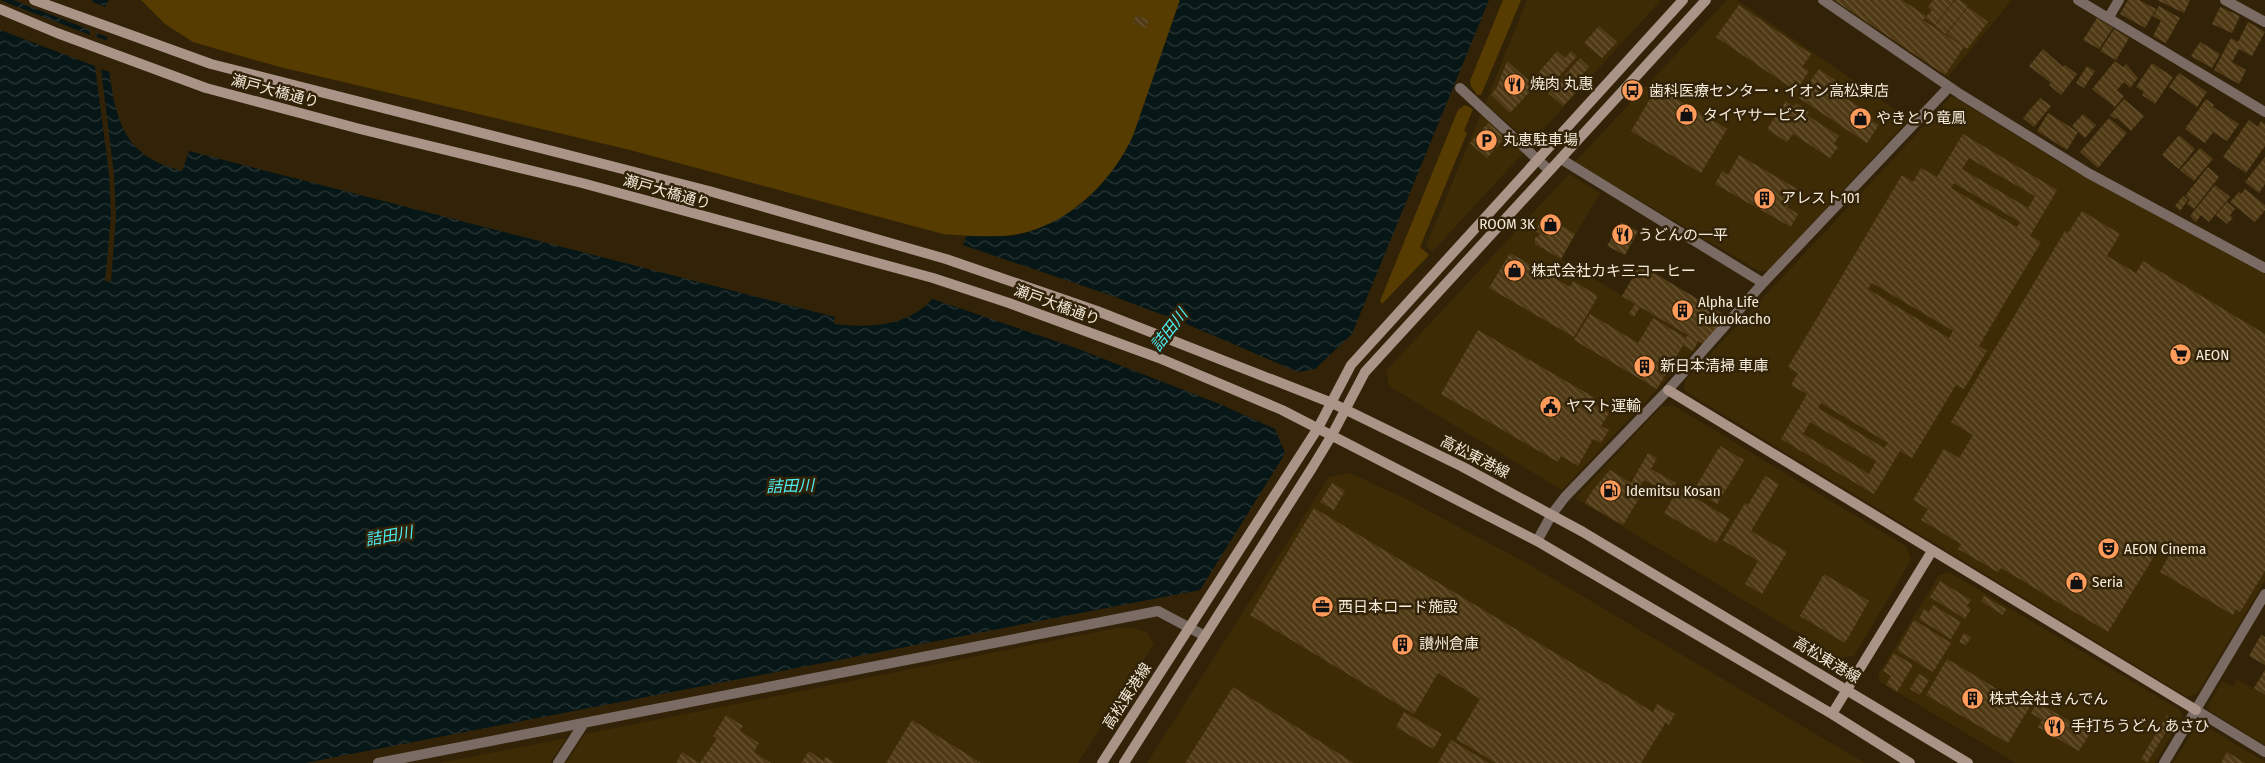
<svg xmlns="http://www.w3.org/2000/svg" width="2265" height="763" font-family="'Fira Sans Condensed','Noto Sans JP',sans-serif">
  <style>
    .built { fill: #3d2b06 }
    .green { fill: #573c01 }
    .water { fill: url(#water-waves) }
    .pier { fill: #322308 }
    .building { fill: url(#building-back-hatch); fill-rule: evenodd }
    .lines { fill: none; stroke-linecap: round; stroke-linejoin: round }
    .street { stroke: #7a6c65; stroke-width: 10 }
    .secondary { stroke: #aa9488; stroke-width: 10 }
    .labels { text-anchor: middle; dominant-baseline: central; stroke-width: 5; stroke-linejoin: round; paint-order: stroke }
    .poi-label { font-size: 15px; fill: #f4ebdb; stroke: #322308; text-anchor: start }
    .street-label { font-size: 15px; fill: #f4ebdb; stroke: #322308 }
    .water-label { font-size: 16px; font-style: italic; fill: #4cedf3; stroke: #322308 }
  </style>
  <defs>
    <pattern id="water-waves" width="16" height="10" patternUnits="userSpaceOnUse" patternTransform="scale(1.25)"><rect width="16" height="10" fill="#071616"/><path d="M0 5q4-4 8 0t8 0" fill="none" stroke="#2c3837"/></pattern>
    <pattern id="building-back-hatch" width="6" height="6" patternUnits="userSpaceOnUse" patternTransform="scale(1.25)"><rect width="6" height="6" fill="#4f3a15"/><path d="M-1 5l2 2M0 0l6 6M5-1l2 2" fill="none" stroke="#695736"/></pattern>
  </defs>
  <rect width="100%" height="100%" fill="#322308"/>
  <path class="built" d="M1527,0H1661L1531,143L1485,104Z
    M1727,0H1737L1909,119L1768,271H1759L1575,162Z
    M1834,0H2012L1948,77Z
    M1952,96L2072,170L2265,274V581L2197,694L2187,697L1685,391V381Z
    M1481,114L1524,152L1432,252L1426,246Z
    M1569,174L1600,193L1561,259L1701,343L1562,490L1389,386L1386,371Z
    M1673,405L1907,547L1911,560L1854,656L1839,658L1575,498L1661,407Z
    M1350,473L1406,499L1521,560L1865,763H1147L1329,477Z
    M1949,572L2180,710L2182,718L2155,763H2016L1880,682L1878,675L1939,575Z
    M1117,628H1133L1147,632L1154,644L1078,763H566L585,734Z
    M2237,679L2265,695V745L2210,711L2208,705L2222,681L2233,687Z
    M2204,725L2265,762V763H2173L2195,727Z
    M566,738L550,763H439Z"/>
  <path class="green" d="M141,0H1180L1133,136C1114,178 1074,220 1027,232C1000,239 970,236 943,234L626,149L280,67L234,54L193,42L165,24Z
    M1503,0H1521L1481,95H1477L1471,86L1470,81Z
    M1465,105L1473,109L1464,131L1467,133L1420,247L1429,255L1382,304L1380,301L1458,110Z"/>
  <path class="water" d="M0,0H109L106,5C108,46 106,119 138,149C149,160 167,167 182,171L189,151L835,317L834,324C870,328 909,327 934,297C945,284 959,252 967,236C987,236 1009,238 1028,232C1075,218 1113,179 1133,136L1180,0H1489L1352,334L1317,367L1283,457L1200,590L305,763H0Z"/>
  <path class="pier" d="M0,0L90,35V30L13,0H92L93,2L108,8L110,38L96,33L97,37L111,42L113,73L101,69L114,174L116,216L111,282L105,281L111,216L109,174L95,66L0,30Z
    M960,244L1107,294L1182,322L1298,372L1320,368L1286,455L1275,429L1222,405L1073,347L930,298Z"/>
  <path class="building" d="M1834,0H1902L1926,16L1923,20L1964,47L1945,75Z
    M1933,0H1954L1935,25L1925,18L1932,10L1928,7Z
    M1955,0H1960L1968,6L1946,34L1935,26Z
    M2128,0H2139L2156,9L2145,28L2120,14Z
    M2157,0H2190L2184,13Z
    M1739,5L1811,54L1802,67L1809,71L1796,91L1716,37Z
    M2159,6L2180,18L2166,43L2153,36L2161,21L2153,16Z
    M1968,7L1988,22L1967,49L1947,34Z
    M2220,7L2240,16L2232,33L2212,24Z
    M1136,15L1149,20L1146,28L1133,23Z
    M2097,18L2113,28L2099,49L2083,40Z
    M2248,22L2265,32L2252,56L2239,49L2232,62L2246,70L2239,84L2214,70L2231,38L2238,42Z
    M1599,26L1617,42L1602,58L1584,43Z
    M2114,29L2129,38L2116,60L2100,51Z
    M2200,42L2220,54L2212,68L2191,56Z
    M2043,49L2063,67L2065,65L2077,74L2061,95L2049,85L2051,83L2029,66Z
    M1557,51L1565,58L1571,51L1577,56L1546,91L1533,79Z
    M1580,58L1589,67L1575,83L1565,75Z
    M1507,61L1535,86L1510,113L1491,95L1497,87Z
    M2115,61L2123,67L2126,64L2138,78L2130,88L2124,82L2117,90L2124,96L2115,107L2092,89Z
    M2152,63L2173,77L2155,104L2142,95L2144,92L2136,87Z
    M2087,66L2095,71L2084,88L2076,83Z
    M1819,69L1848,89L1843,96L1867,112L1864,116L1879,125L1867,143L1799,98Z
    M2179,73L2207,92L2197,107L2169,87Z
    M1562,78L1577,91L1563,106L1548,93Z
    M1657,87L1727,129L1701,173L1631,131Z
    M2040,98L2051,106L2034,127L2023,118Z
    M2124,99L2144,116L2131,131L2117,118L2115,119L2110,115Z
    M2206,99L2214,105L2213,107L2239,124L2227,141L2213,132L2205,143L2185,129Z
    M1786,101L1794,107L1796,103L1809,112L1807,115L1839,136L1834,144L1838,147L1830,158L1793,134L1787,142L1767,129Z
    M2048,113L2078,132L2067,150L2037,131Z
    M2083,114L2096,125L2085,138L2072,126Z
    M2109,118L2127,133L2098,168L2080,152Z
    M2249,120L2258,127L2261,121L2265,124V146L2246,173L2223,157Z
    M1488,123L1505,137L1487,158L1470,143Z
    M1963,134L2057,190L2030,236L2041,242L1979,346L1987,351L1964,389L1956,385L1912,458L1900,451L1874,494L1781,439L1807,394L1791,385L1798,373L1788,367L1902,175L1913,182L1921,168L1937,177ZM1969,158L2035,196L2028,208L1962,169ZM1954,183L2020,222L2017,227L1951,188ZM1872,283L1953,331L1949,338L1868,289ZM1821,403L1888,443L1884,448L1818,408ZM1810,422L1876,461L1869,474L1803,434Z
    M2179,135L2195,149L2179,169L2162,155Z
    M2200,148L2213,159L2194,181L2180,170Z
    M1739,155L1797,189L1787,207L1798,214L1791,227L1715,184L1722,171L1728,175Z
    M2265,157V184L2259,193L2245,182Z
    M2208,167L2219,177L2194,209L2187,204L2190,200L2185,196Z
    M2215,185L2230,197L2209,222L2201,215L2196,222L2190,216Z
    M2245,189L2265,205V210L2255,222L2230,202L2239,192L2241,194Z
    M2183,196L2188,200L2180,211L2175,206Z
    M2227,202L2235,209L2230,215L2233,218L2227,224L2216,215Z
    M2082,211L2120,234L2107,256L2136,273L2143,261L2265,334V571L2240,612L2236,609L2233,615L2160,572L2170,554L2159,548L2108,632L2001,568L1998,572L1958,549L1961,544L1921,520L1928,509L1913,500L1944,449L1959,458L1973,435L1951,422L2065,231L2068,233Z
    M1544,216L1575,234L1561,259L1535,244V238L1541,234L1535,231Z
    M1621,222L1638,231L1625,255L1607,246Z
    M1510,253L1570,287L1573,281L1598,296L1574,337L1489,288Z
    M1642,266L1725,315L1722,319L1725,321L1710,348L1698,341L1693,351L1683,345L1657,389L1574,340L1590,314L1638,343L1653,318L1686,338L1688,335L1640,307L1634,317L1629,314L1635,304L1622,296L1638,268L1640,269Z
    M1478,330L1595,398L1592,403L1609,413L1601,426L1609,430L1601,443L1593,439L1578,466L1561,456L1558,462L1441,394Z
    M1720,446L1744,460L1717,504L1694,490Z
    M1648,453L1657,458L1651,469L1676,483L1666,499L1653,491L1656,486L1644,480L1639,487L1644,490L1623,525L1585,503L1592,491L1610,470L1631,483Z
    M1765,476L1779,484L1751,531L1787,552L1762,594L1745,584L1758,561L1723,540L1745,503L1748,505Z
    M1332,483L1345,491L1334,510L1320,502Z
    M1679,488L1730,519L1716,543L1664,513Z
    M1314,508L1653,712L1657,704L1675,714L1669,725L1666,722L1641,763H1496L1456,739L1480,699L1438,673L1414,714L1250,615Z
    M1824,574L1869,601L1845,643L1800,616Z
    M1940,581L1971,600L1967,606L1971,609L1965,619L1930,597Z
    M1984,596L2006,609L2003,615L1981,601Z
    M1933,605L1961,622L1951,639L1919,619L1924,609L1929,612Z
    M1914,620L1951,643L1933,672L1897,650Z
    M1964,633L1971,637L1966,645L1959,642Z
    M2261,635L2265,637V665L2249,656Z
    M1894,653L1913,665L1897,692L1886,685L1891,676L1883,671Z
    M1947,659L2029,708L2008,743L1926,695Z
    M2265,670V695L2254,688Z
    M1919,674L1929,680L1920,695L1910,689Z
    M1233,687L1354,763H1185Z
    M2037,702L2090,733L2079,751L2038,727L2042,720L2031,713Z
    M1404,712L1442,734L1433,749L1396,727Z
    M726,715L743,726L740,731L759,743L754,752L771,763H700L717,738L713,736Z
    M2167,715L2174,719L2147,763L2141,759Z
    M912,720L981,763H886Z
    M1451,740L1489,763H1438Z
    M809,751L823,761L826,757L835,763H801Z
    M682,752L699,763H676Z
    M2227,752L2245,763H2221Z"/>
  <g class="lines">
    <path class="street" d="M1823,0L1960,94L2088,173L2265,268
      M2078,0L2265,112
      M2225,0L2265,22
      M2109,17L2119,0
      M1460,88L1549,170
      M1561,159L1763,283
      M1537,541L1552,514L1565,497L1668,390L1763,283L1949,87
      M2196,710L2265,752
      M378,763L1158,611L1205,636
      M558,763L584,723
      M2164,763L2265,594"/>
    <path class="secondary" d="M34,0L211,64L709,191L946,259L1097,311L1332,403L1463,467L1583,532L1968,763
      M0,9L57,33L206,88L360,129L582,183L933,278L1009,303L1159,358L1282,410L1537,541L1832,714L1910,763
      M1668,390L2196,710
      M1832,714L1932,551
      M1102,763L1318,428L1351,365L1683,0
      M1124,763L1312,468L1332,435L1365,372L1706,0"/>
  </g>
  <defs>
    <symbol id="restaurant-disc" viewBox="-11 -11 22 22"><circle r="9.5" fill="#ff9b5b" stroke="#322308"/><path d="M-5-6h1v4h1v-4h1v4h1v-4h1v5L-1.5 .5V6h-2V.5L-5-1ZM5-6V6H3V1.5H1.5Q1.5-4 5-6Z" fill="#111"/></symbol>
    <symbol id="bus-disc" viewBox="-11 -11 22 22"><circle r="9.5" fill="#ff9b5b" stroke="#322308"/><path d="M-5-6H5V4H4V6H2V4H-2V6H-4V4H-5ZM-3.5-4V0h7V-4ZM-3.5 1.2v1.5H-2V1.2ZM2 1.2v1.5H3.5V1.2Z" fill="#111"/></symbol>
    <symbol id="shop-disc" viewBox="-11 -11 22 22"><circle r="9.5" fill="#ff9b5b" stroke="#322308"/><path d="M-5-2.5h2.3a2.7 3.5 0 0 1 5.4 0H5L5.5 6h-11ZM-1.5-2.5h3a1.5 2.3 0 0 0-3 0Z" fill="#111"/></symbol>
    <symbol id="parking-disc" viewBox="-11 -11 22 22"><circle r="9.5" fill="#ff9b5b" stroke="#322308"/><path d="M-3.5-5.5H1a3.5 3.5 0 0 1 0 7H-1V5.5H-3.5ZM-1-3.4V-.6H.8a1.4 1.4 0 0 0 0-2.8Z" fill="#111"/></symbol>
    <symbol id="building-disc" viewBox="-11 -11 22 22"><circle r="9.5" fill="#ff9b5b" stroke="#322308"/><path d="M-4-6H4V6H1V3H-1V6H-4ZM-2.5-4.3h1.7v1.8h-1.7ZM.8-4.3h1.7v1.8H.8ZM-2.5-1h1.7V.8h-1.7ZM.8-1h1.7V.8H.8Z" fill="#111"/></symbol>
    <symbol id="supermarket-disc" viewBox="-11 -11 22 22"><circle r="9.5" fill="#ff9b5b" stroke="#322308"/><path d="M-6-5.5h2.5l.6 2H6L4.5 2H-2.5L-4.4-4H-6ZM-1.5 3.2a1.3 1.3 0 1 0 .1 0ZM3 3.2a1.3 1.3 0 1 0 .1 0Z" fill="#111"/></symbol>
    <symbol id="civic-disc" viewBox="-11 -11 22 22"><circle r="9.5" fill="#ff9b5b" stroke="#322308"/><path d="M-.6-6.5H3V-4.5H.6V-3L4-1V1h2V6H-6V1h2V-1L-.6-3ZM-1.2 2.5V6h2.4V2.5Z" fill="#111"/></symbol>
    <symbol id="fuel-disc" viewBox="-11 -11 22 22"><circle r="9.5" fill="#ff9b5b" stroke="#322308"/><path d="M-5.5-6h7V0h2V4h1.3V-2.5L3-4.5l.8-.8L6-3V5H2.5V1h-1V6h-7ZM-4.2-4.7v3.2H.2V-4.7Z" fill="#111"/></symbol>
    <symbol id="theatre-disc" viewBox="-11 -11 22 22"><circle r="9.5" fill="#ff9b5b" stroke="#322308"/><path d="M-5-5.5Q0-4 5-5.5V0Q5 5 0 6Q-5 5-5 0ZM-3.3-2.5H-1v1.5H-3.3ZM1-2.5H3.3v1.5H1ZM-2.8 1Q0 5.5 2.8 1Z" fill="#111"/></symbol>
    <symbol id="office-disc" viewBox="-11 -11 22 22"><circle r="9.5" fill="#ff9b5b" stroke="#322308"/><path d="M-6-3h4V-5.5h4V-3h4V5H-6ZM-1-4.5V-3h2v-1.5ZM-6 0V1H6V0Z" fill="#111"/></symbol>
  </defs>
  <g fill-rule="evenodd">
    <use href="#restaurant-disc" x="1502" y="72" width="25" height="25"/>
    <use href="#bus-disc" x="1620" y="78" width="25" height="25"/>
    <use href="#shop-disc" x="1674" y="102" width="25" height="25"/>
    <use href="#shop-disc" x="1848" y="106" width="25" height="25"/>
    <use href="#parking-disc" x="1474" y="128" width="25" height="25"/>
    <use href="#building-disc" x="1752" y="186" width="25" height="25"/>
    <use href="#shop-disc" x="1538" y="212" width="25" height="25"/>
    <use href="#restaurant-disc" x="1610" y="222" width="25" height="25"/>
    <use href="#shop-disc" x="1502" y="258" width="25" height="25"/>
    <use href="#building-disc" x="1670" y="298" width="25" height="25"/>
    <use href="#supermarket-disc" x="2168" y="342" width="25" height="25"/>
    <use href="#building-disc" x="1632" y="354" width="25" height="25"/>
    <use href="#civic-disc" x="1538" y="394" width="25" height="25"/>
    <use href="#fuel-disc" x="1598" y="478" width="25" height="25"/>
    <use href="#theatre-disc" x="2096" y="536" width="25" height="25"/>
    <use href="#shop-disc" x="2064" y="570" width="25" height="25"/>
    <use href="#office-disc" x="1310" y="594" width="25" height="25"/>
    <use href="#building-disc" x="1390" y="632" width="25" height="25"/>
    <use href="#building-disc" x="1960" y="686" width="25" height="25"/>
    <use href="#restaurant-disc" x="2042" y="714" width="25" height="25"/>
  </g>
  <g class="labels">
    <g class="poi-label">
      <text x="1530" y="84">焼肉 丸惠</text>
      <text x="1649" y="91">歯科医療センター・イオン高松東店</text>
      <text x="1703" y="115">タイヤサービス</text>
      <text x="1876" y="118">やきとり竜鳳</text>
      <text x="1503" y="140">丸恵駐車場</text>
      <text x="1781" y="198">アレスト101</text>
      <text x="1535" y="224" text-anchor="end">ROOM 3K</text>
      <text x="1638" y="235">うどんの一平</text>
      <text x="1531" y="271">株式会社カキ三コーヒー</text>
      <text x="1698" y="302">Alpha Life<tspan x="1698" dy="17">Fukuokacho</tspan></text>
      <text x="2196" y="355">AEON</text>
      <text x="1660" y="366">新日本清掃 車庫</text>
      <text x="1566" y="406">ヤマト運輸</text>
      <text x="1626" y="491">Idemitsu Kosan</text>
      <text x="2124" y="549">AEON Cinema</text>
      <text x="2092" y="582">Seria</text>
      <text x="1338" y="607">西日本ロード施設</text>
      <text x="1419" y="644">讃州倉庫</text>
      <text x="1989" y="699">株式会社きんでん</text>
      <text x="2071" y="726">手打ちうどん あさひ</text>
    </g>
    <g class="street-label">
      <text transform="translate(275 91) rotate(15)">瀬戸大橋通り</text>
      <text transform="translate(667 192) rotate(16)">瀬戸大橋通り</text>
      <text transform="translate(1057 305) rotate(20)">瀬戸大橋通り</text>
      <text transform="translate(1475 457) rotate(27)">高松東港線</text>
      <text transform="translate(1827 660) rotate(31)">高松東港線</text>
      <text transform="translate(1127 696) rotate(-57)">高松東港線</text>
    </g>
    <g class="water-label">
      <text transform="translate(1169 330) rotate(-52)">詰田川</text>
      <text transform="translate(790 486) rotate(-2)">詰田川</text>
      <text transform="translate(389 536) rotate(-10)">詰田川</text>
    </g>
  </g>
</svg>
